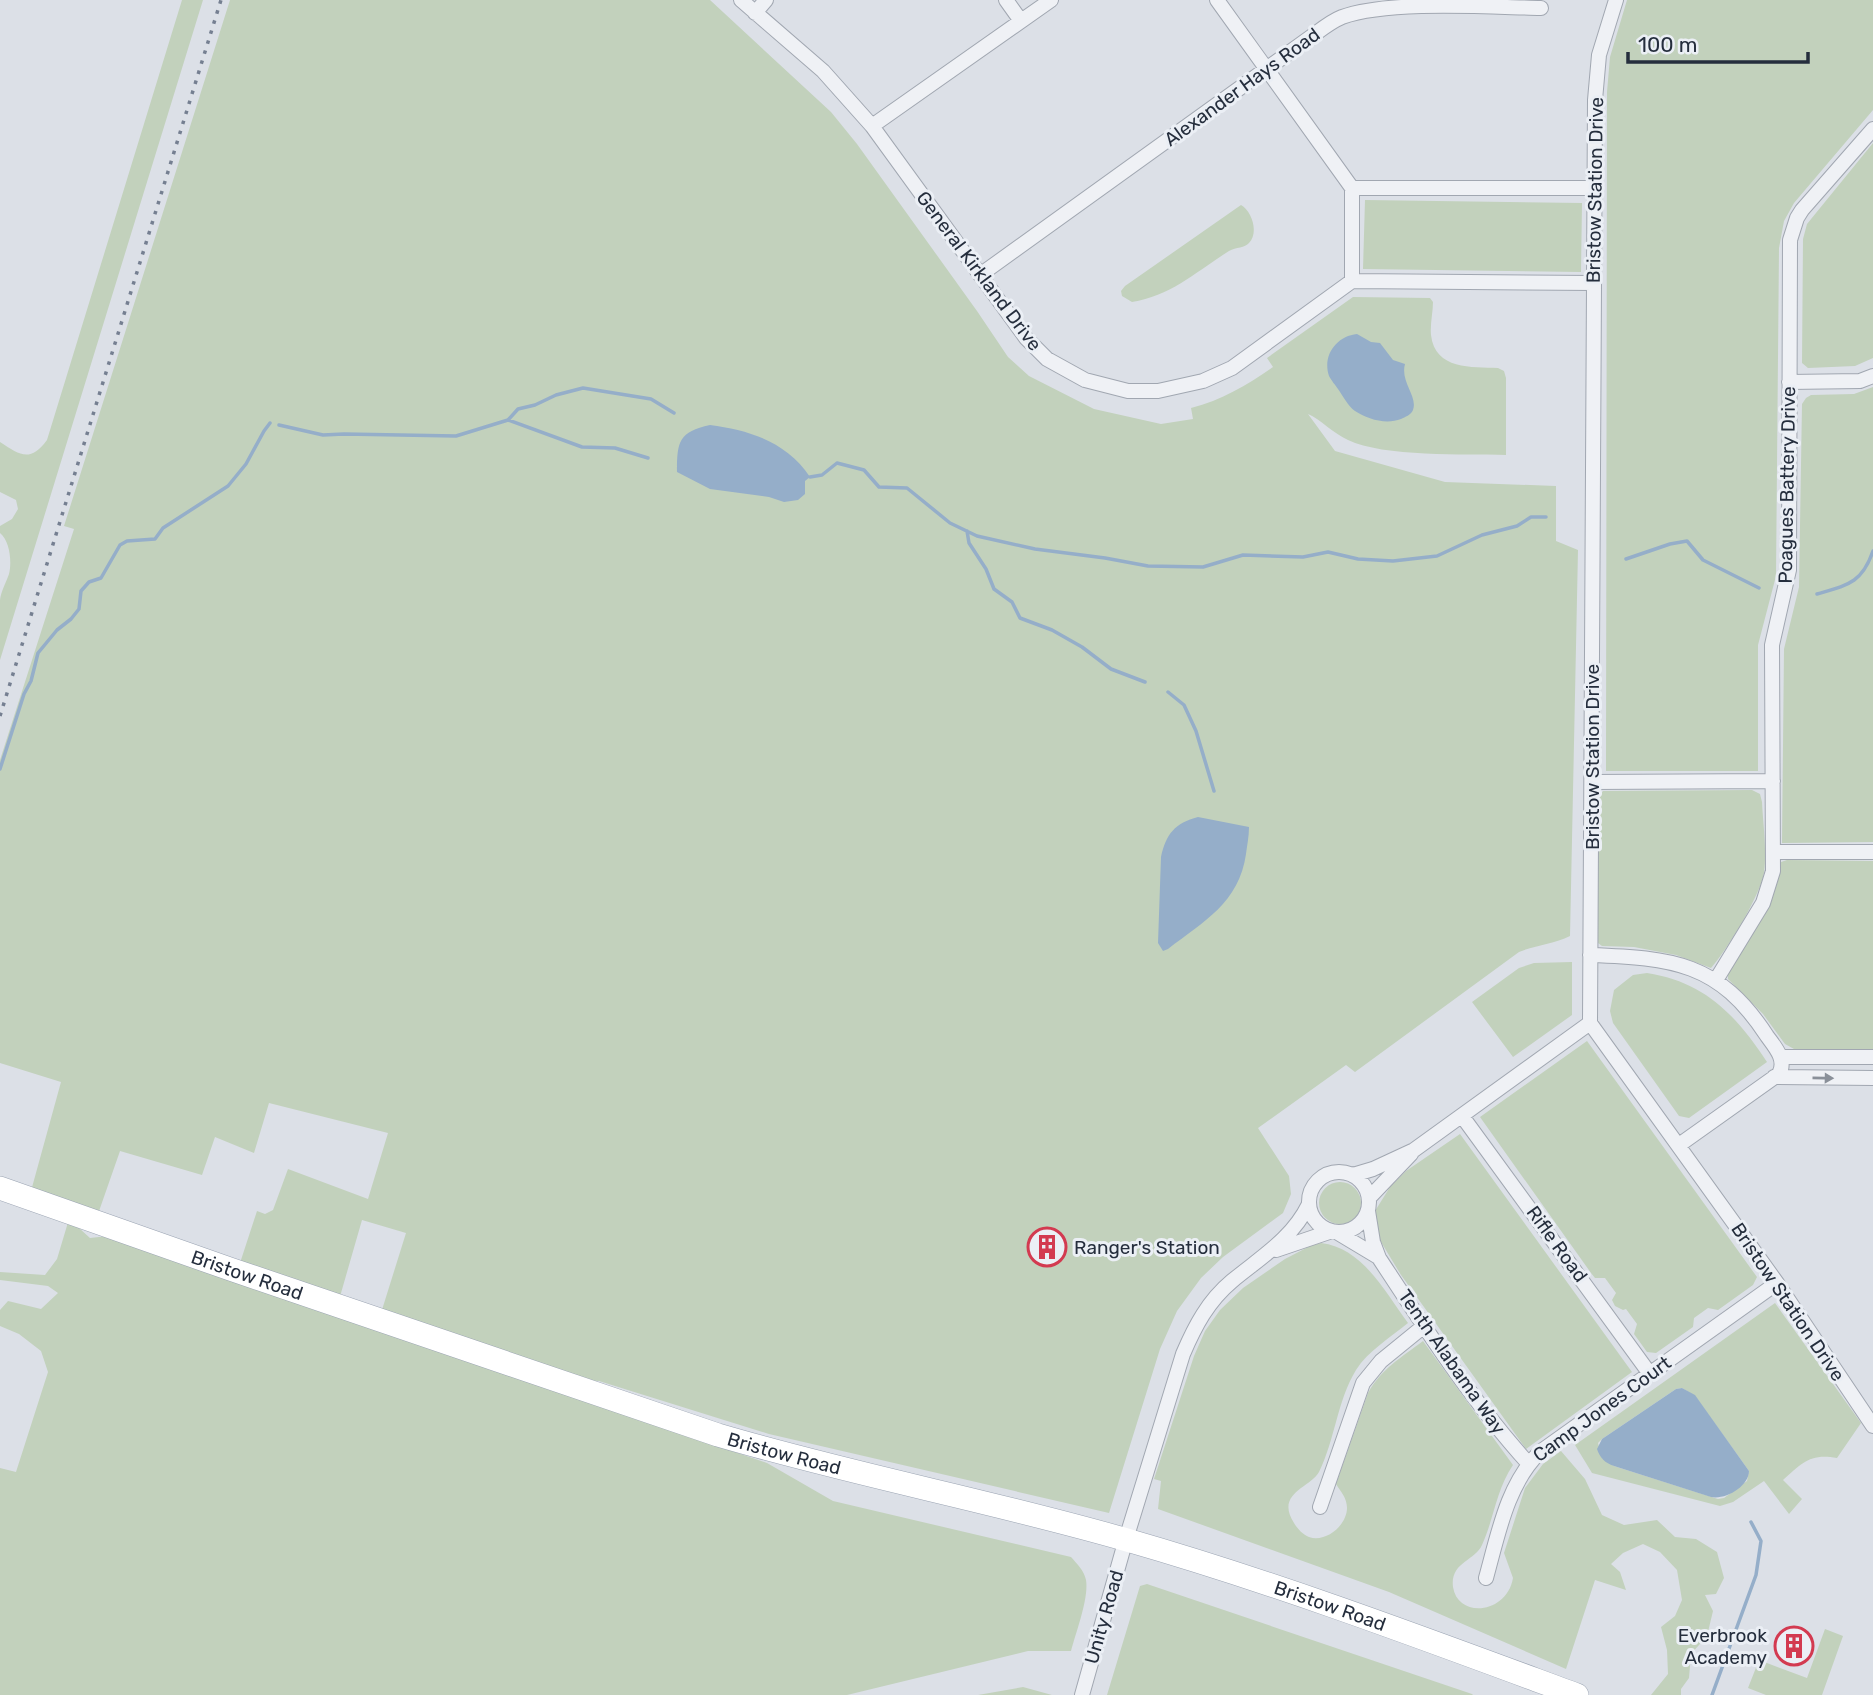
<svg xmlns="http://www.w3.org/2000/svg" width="1873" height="1695" font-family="Rubik,sans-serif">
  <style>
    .green { fill: #c2d1bc; fill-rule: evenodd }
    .water { fill: #95aec9 }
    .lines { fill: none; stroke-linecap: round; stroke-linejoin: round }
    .stream { stroke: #95aec9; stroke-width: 3.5 }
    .street-casing { stroke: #a1a7b1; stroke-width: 16 }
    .primary-casing { stroke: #9ba4b3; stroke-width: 24 }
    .street { stroke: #eff1f5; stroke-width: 14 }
    .primary { stroke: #fff; stroke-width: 23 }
    .rail { stroke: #757f91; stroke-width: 3.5; stroke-dasharray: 3.5 7; stroke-linecap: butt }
    .oneway { fill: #8a9099 }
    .labels { text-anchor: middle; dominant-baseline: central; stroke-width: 6; stroke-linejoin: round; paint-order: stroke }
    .street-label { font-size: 19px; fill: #252e3d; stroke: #ebeff5 }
    .poi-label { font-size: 19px; fill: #252e3d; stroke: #ebeff5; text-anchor: start }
  </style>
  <rect width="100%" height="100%" fill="#dce0e7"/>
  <path class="green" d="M182,0H203L0,660C0,641 0,620 0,600C1,591 6,583 9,574C12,562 10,541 0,533V526L12,519L18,509L16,500L0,492V442C20,455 30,463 47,440Z
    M230,0H710L831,112L857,144L977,311L1008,357L1029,376L1094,409L1161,424L1193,419L1191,408C1222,400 1247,385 1273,367L1267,358L1353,297L1430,298L1433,302C1433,312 1430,324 1431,335C1435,370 1472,367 1498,368L1504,371L1506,378V455C1466,454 1383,457 1348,440C1334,434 1320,419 1308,414L1335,451L1445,482L1556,486V541L1578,550L1570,936C1554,944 1536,945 1519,952L1355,1072L1346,1065L1258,1128L1289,1176L1291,1194L1283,1213L1223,1257L1201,1278L1177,1311L1160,1349L1109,1513L769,1434L599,1381L575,1380L381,1313L406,1233L362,1220L339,1300L240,1263L257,1211L265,1214L273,1210L288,1169L368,1199L388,1133L269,1103L254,1153L215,1137L202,1175L120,1151L98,1214L31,1191L61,1082L0,1063V760L74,529L64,526Z
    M1627,0H1873V110L1794,203L1784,221L1779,248L1776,576L1758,645V771H1606L1607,92L1610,57Z
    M1873,143V358L1855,366L1808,368L1802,363L1803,239L1807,224Z
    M1365,200L1582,203L1581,272L1363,269Z
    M1241,205C1252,211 1259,233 1249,243C1245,248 1236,247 1229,251C1197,271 1171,296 1132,302L1122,296L1121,291L1125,286Z
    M1873,387V842L1782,843L1784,649L1799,587L1802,404L1806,398L1811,395L1854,394Z
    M1752,790L1760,794L1762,802C1763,824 1767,850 1764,873C1760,896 1727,950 1711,968L1676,955L1634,947L1602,946L1598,943V797L1603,791Z
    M1787,860L1873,861V1049H1794L1785,1044L1763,1014L1728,979V974L1772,897L1781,862Z
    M1572,962V1015L1513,1057L1472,1002L1519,968L1534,963Z
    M1647,973C1705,982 1736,1015 1767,1062L1689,1118L1679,1116L1613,1023L1610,1011L1614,990L1633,975Z
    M1587,1041L1757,1277L1753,1285L1718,1310L1708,1308L1694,1318L1693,1327L1656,1353L1647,1352L1634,1334L1637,1324L1626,1309L1623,1310L1615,1306L1612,1300L1616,1293L1605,1278H1595L1591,1273L1480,1117Z
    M1460,1134L1632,1372L1526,1449L1401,1275L1378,1237L1375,1223V1211L1390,1187L1406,1171Z
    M1319 1203a21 21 0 1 1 42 0a21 21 0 1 1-42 0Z
    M69,1219L90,1238L108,1236L767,1463L833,1501L1071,1557C1077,1564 1084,1570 1086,1580C1089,1598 1076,1632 1071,1651H1028L847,1695H0V1468L16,1472L48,1372L41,1351L19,1334L0,1326V1310L8,1301L41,1309L58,1293L48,1286L0,1280V1272L45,1275L57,1259Z
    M1321,1243C1363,1248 1385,1292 1408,1323C1391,1337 1368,1351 1356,1370C1337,1401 1335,1440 1319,1472C1310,1488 1275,1493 1294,1523C1297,1528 1303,1535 1309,1537C1326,1543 1347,1525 1347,1508C1347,1498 1341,1492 1336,1484L1368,1393C1381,1369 1402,1357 1423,1341L1513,1465C1496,1490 1494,1519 1482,1545C1475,1561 1450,1562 1453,1587C1458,1619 1507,1614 1513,1578L1504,1553L1525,1488L1543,1464L1561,1451L1585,1479L1602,1515L1624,1525L1657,1520L1675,1537L1696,1539L1717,1552L1724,1578L1716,1594L1705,1595L1713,1611L1707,1636L1691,1654L1689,1678L1681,1689V1695H1651L1668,1674L1667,1650L1661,1627L1675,1616L1682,1600L1677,1570L1660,1552L1643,1544L1623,1553L1611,1564L1620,1572L1626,1590L1595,1580L1566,1669L1389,1592L1158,1509L1161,1481L1154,1479L1194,1356L1205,1331L1220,1310L1243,1288L1285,1259L1310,1246Z
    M1775,1303L1861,1423L1837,1458C1810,1453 1802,1463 1783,1480L1802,1499L1789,1514L1764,1481L1733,1502L1720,1506L1592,1473L1575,1445ZM1682,1388L1695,1396L1749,1471L1747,1481L1724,1498L1718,1499L1614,1466L1602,1458L1598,1443L1602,1439L1676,1389Z
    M1147,1584L1472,1694L1473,1695H1107L1140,1586Z
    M1825,1629L1843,1636L1822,1695H1766L1748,1688L1759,1660L1807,1678Z
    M1023,1687L1052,1695H978Z"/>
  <path class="water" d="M1357,334L1371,342L1380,343L1393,360L1405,364C1400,382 1418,396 1413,410C1411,415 1405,417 1401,419C1386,425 1367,419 1355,411C1348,406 1343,396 1338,389C1336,386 1331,380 1329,376C1322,355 1337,336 1357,334Z
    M710,425C749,430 787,442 810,477L805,481V494L798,500L784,502L769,497L710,489L677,472C677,441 679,432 710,425Z
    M1198,817L1249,827C1249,837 1247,845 1246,854C1239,903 1204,921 1168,949L1163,951L1158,943L1161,857C1166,834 1175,823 1198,817Z
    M1682,1388L1695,1395L1749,1471C1749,1486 1726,1500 1711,1497L1614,1466C1605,1463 1600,1458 1597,1449L1602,1439L1676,1389Z"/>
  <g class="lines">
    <path class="stream" d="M508,420L518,409L535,405L556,395L583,388L651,399L674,413
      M279,425L323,435L344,434L456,436L508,420L582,447L615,448L648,458
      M810,477L822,475L837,463L864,470L879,487L907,488L950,523L977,536L1035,549L1105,558L1148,566L1203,567L1243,555L1303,557L1328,552L1358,559L1393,561L1437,556L1482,535L1517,526L1531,517H1546
      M967,531L969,543L986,569L994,589L1012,602L1020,618L1052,630L1082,647L1111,669L1145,682
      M1626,559L1670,544L1687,541L1703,560L1759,588
      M1817,594C1848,585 1862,583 1873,551
      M1168,692L1184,705L1196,731L1214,791
      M0,769L24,694L31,681L38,653L57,630L71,619L79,609L81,591L89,582L101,578L120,545L127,541L155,539L163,528L228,486L246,464L264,431L270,423
      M1712,1695L1756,1575L1761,1541L1751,1522"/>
    <defs>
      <path id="street" d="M741,0L823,71L872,126L1026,338L1047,359L1085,380L1128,391H1158L1203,381L1232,368L1352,281L1594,283
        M1006,0L1021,21
        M1217,0L1352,188V281
        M1616,0L1599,55L1595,100L1590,1023L1777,1283L1873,1426
        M755,13L766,0
        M872,126L1051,0
        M1352,188H1595
        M980,275L1315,34C1323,28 1332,21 1342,17C1389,0 1489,7 1541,8
        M1789,382L1860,381L1873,376
        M1592,782L1773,781
        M1773,852H1873
        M1590,955C1672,958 1719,962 1767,1036C1775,1047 1787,1060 1779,1074L1679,1145
        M1716,980L1763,903L1773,871L1772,645L1789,570L1790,240L1797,218L1802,210L1873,129
        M1781,1057H1873
        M1774,1077L1873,1078
        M1462,1116L1650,1374
        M1309 1202a30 30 0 1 1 60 0a30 30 0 1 1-60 0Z
        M1353,1175L1373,1169L1414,1150L1590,1023
        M1369,1198L1411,1154
        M1368,1211L1373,1242L1379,1258C1425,1328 1471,1400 1528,1463
        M1338,1233L1378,1257
        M1276,1250L1332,1231
        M1320,1507L1363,1383L1381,1361L1424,1326
        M1486,1578C1498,1535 1507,1484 1540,1452L1777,1283
        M1082,1695L1126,1539L1183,1354C1195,1326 1208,1301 1232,1281C1261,1257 1292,1239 1309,1204"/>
      <g id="primary">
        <path id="s1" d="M0,1188L230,1269L718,1435C853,1475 992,1501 1127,1540C1280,1584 1428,1640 1577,1695"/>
      </g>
    </defs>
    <use href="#street" class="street-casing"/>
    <use href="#primary" class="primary-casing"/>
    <use href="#street" class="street"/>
    <use href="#primary" class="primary"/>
    <path class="rail" d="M0,716L221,0"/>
  </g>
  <defs><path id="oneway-solid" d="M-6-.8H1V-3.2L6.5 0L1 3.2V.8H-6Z" transform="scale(1.75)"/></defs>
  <use class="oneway" href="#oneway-solid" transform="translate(1823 1078) rotate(1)"/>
  <defs>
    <symbol id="building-ring" viewBox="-11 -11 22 22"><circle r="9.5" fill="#ebeff5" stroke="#d33a50" stroke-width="1.5"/><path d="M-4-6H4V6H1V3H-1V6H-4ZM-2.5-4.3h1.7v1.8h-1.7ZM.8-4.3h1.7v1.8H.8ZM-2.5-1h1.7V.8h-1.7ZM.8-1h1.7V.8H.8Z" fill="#d33a50"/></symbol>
  </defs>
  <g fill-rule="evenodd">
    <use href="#building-ring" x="1025" y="1225" width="44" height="44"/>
    <use href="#building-ring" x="1772" y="1624" width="44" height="44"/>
  </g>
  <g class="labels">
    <g class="street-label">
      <text transform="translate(1242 87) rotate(-36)">Alexander Hays Road</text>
      <text transform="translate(1595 190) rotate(-89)">Bristow Station Drive</text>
      <text transform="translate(979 271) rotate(53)">General Kirkland Drive</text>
      <text transform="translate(1787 485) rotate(-89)">Poagues Battery Drive</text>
      <text transform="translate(1592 757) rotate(-90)">Bristow Station Drive</text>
      <text transform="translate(1557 1244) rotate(54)">Rifle Road</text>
      <text stroke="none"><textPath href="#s1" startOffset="262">Bristow Road</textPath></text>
      <text transform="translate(1788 1302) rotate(56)">Bristow Station Drive</text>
      <text transform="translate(1452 1362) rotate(55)">Tenth Alabama Way</text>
      <text transform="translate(1602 1409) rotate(-36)">Camp Jones Court</text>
      <text stroke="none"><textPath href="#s1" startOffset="828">Bristow Road</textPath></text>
      <text stroke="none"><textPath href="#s1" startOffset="1395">Bristow Road</textPath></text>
      <text transform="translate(1104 1617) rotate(-74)">Unity Road</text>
    </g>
    <g class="poi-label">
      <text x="1074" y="1247">Ranger's Station</text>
      <text x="1767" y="1635" text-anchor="end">Everbrook<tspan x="1767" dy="22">Academy</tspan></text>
    </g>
  </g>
  <path d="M1628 52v10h180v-10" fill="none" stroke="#252e3d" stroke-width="3.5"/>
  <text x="1638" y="52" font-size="21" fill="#252e3d" stroke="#ebeff5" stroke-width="5" paint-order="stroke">100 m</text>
</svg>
